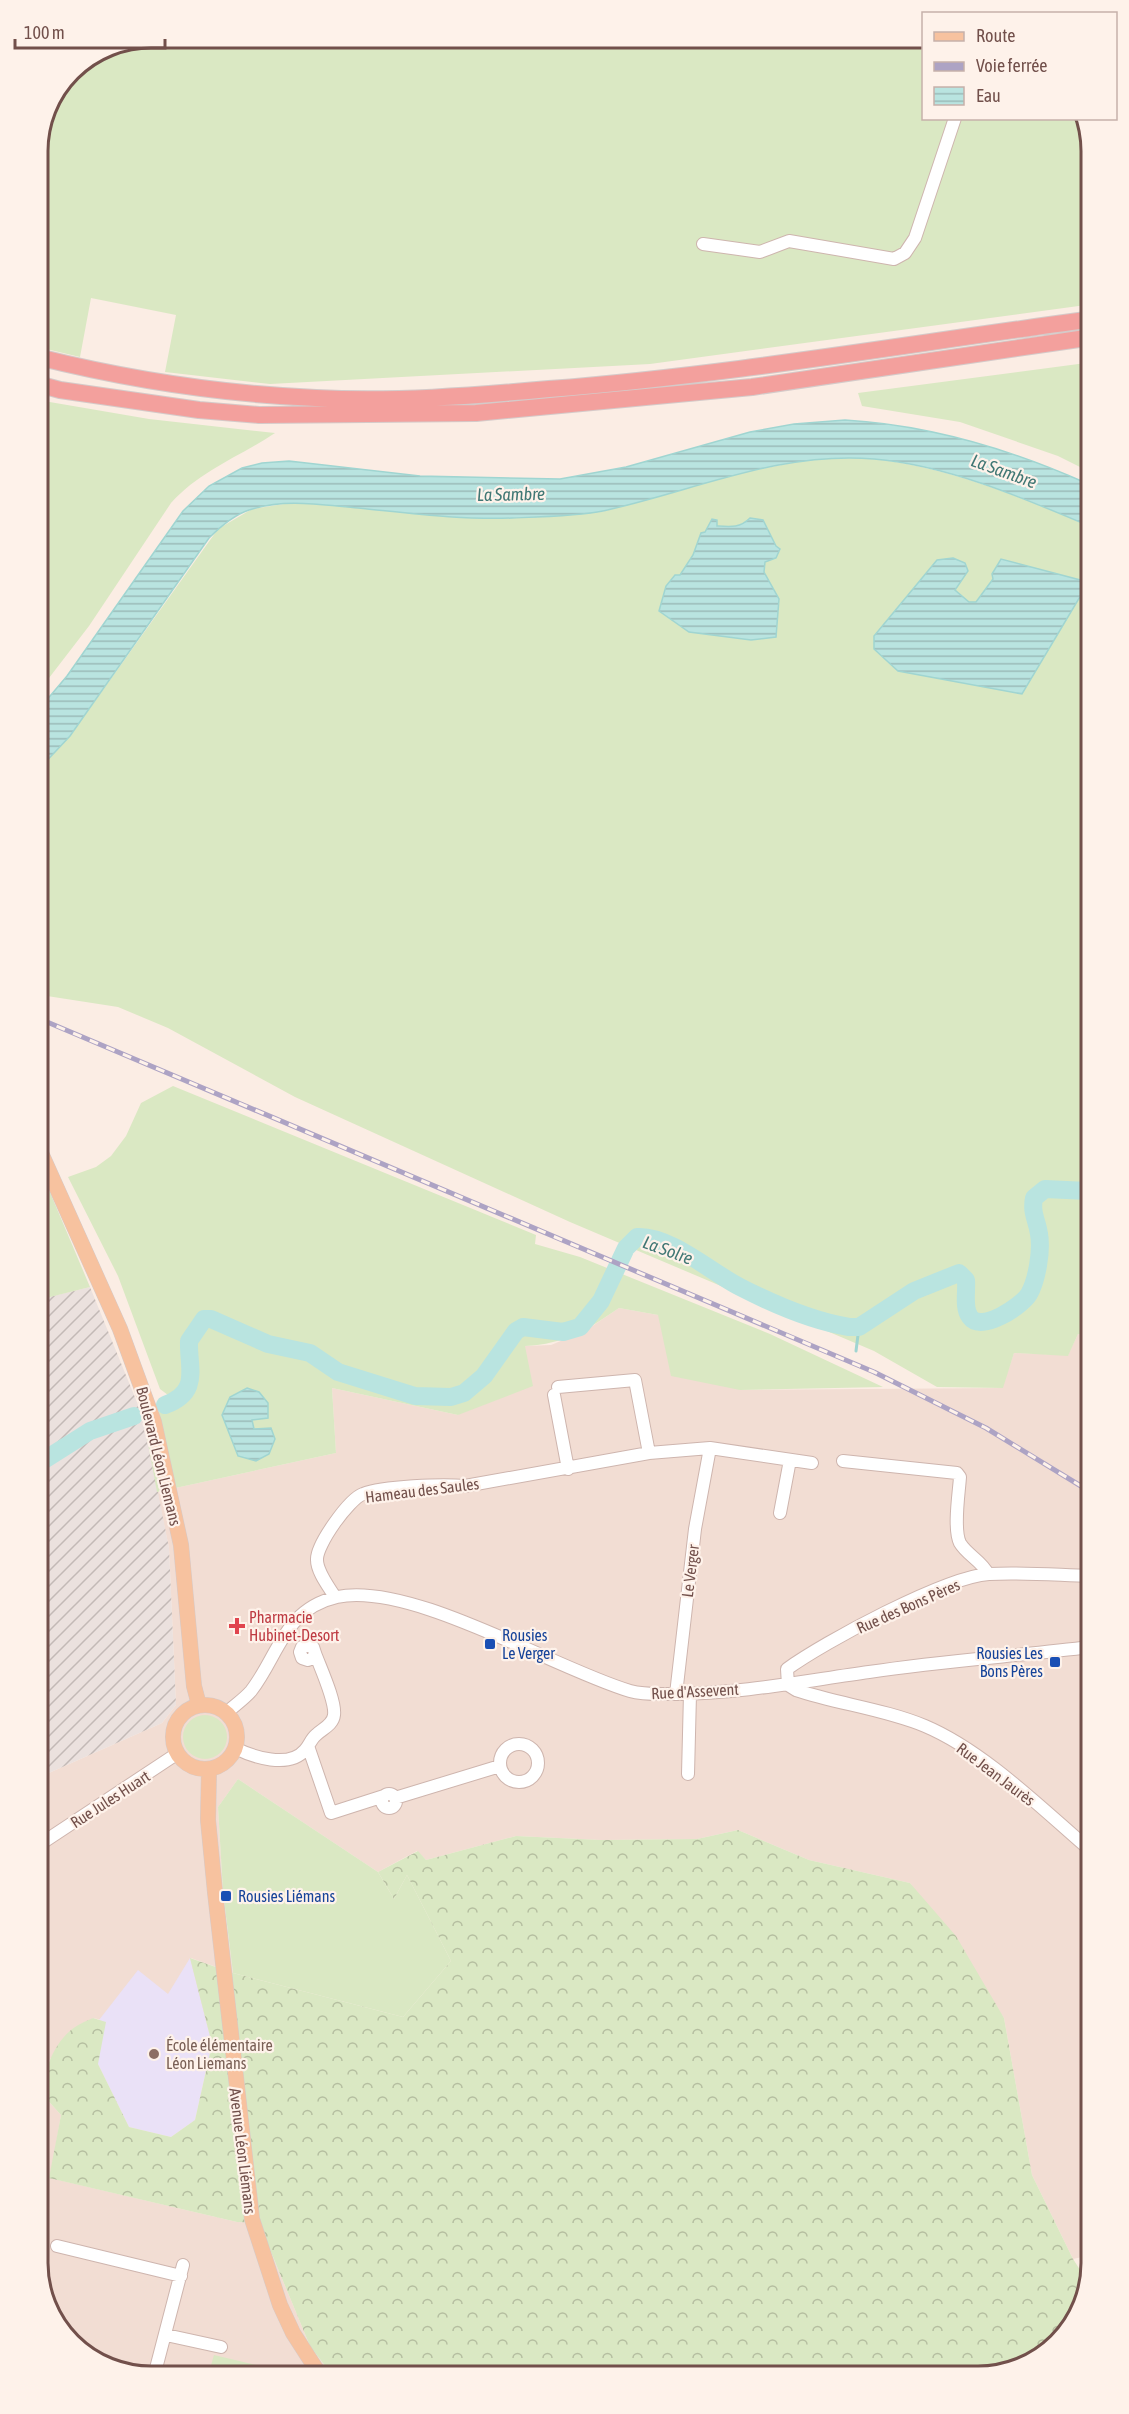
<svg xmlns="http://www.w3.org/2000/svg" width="1129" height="2414" font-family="'Asap Condensed',sans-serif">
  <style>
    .residential { fill: #f2ddd3 }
    .industrial { fill: url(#industrial-furrows) }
    .education { fill: #eae1f7 }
    .grass { fill: #dae8c3 }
    .forest { fill: url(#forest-crowns) }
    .water { fill: url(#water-rules); stroke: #a0d5d1; stroke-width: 1.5 }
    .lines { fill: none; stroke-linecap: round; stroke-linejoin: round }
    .stream { stroke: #a0d5d1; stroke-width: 3 }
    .river { stroke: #b9e4e0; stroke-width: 18 }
    .minor-casing { stroke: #ceb5ae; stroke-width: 14 }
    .major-casing { stroke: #d5cac9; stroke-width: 16 }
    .highway-casing { stroke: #d5cac9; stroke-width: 18 }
    .minor { stroke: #fff; stroke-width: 12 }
    .major { stroke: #f7c29f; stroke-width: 15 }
    .highway { stroke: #f3a09d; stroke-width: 16 }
    .rail-casing { stroke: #ada3c4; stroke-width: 5 }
    .rail { stroke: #fef2ea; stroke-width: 3; stroke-dasharray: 9; stroke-linecap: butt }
    .health-dot { fill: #e0444e; stroke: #fef2ea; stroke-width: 2 }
    .transit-dot { fill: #1a4fb4; stroke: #fef2ea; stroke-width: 2 }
    .education-dot { fill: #8d6e63; stroke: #fef2ea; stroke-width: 2 }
    .labels { text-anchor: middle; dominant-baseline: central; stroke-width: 4.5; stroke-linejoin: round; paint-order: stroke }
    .street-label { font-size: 16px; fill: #72504b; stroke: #fef2ea }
    .health-label { font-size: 16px; fill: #be3a42; stroke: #fef2ea; text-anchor: start }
    .transit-label { font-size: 16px; fill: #164399; stroke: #fef2ea; text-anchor: start }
    .education-label { font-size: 16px; fill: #785e54; stroke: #fef2ea; text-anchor: start }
    .water-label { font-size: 18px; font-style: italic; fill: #407774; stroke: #fef2ea }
    .rim { fill: none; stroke: #72504b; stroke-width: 3 }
  </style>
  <defs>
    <pattern id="industrial-furrows" width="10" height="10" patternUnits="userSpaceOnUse" patternTransform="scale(1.5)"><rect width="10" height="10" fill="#ebe1de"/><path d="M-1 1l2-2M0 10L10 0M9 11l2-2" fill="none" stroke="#c3b9b6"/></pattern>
    <pattern id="forest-crowns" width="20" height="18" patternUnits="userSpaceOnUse" patternTransform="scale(1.5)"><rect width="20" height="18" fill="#dae8c3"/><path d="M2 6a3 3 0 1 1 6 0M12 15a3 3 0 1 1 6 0" fill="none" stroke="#b5bea0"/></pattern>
    <pattern id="water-rules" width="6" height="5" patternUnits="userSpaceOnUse" patternTransform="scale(1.5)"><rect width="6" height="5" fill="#b9e4e0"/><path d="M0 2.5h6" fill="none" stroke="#9bbbb8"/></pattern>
  </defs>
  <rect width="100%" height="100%" fill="#fbede4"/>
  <path class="residential" d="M619,1308L658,1315L740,1390L1002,1388L1014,1353L1068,1355L1078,1334L1089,1336L1091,2255L1073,2259L1032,2175L1004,2018L910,1883L809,1860L738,1830L697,1839L601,1840L516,1836L426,1860L417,1851L378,1872L238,1779L218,1807L223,1892L233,1973L191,1958L212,2044L93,2018L50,2059L43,2080L42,1776L162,1723L176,1705L169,1548L157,1492L336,1453L332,1388L458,1415L525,1346L551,1345L585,1331Z
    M43,2095L61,2115L50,2178L237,2222L259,2223L310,2346L332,2375L144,2376L82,2353L44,2300Z"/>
  <path class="industrial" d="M90,1287L143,1417L169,1548L176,1705L162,1723L42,1776L41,1299Z"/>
  <path class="education" d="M190,1958L212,2044L195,2120L171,2137L129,2127L98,2064L99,2020L138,1970L168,1994Z"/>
  <path class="grass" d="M151,38H923L924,118L1085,119L1086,305L650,364L270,384L165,372L176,315L91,298L80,357L38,347V144L71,71L108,46Z
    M1086,363V470L1058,456L960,422L862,406L858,393Z
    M38,400L149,419L275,433C239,457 201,470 171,503L89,626L39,691Z
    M812,459C833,459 855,457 876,459C949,468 1019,496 1087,525L1089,1336L1078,1334L1068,1356L1014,1353L1003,1388L937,1387L874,1351L570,1222L295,1097L168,1028L118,1007L47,996L40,944L39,769L70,736L218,529L252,509L296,502L455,517L512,518L601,512L735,474Z
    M173,1086L536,1235L535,1244L580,1257L770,1334L883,1387L740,1390L671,1376L658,1315L619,1308C587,1330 565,1344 525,1346L533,1386L458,1415L332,1388L336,1453L157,1492L143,1417L180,1404L160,1389L118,1276L68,1177L96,1167L111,1156L126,1136L141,1103Z
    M41,1171L90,1287L42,1299H41Z
    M183 1737a22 22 0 1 1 44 0a22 22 0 1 1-44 0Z
    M238,1779L378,1872L394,1899L407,1875L451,1961L403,2017L233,1973L223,1892L218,1807Z
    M214,2355L299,2375L208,2376Z"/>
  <path class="forest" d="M738,1830L809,1860L910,1883L956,1936L1004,2018L1032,2175L1073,2259L1086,2279L1068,2332L1015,2370L332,2375L310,2346L259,2223L237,2222L49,2178L61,2115L43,2095C43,2072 53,2045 71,2030C77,2025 86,2021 93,2018L106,2022L98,2064L129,2127L171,2137L195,2120L212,2044L190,1958L233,1973L403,2017L451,1961L407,1875L394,1899L378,1872L418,1851L426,1860L516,1836L601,1840L697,1839Z"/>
  <path class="water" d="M845,420C929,425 1010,449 1086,483L1087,525C1021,497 946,465 874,459C779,451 694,491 603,511C580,516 537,517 512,518C461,520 409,513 358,508C322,505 285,498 249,510C234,515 220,527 209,538L70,736L39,769V709L67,676L183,511L209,486L242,468L262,463L289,461L420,476L560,479L626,467L750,432L794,424Z
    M750,518L763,520L776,546L780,549L776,558L765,562L764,572L779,599L776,637L751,640L689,632L659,611L666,586L675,575H680L693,555L701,533L705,532L712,519L717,520V526C731,527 740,528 750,518Z
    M953,558L965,563L968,571L955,590L969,602H976L993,579L992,574L1001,559L1084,581L1087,585L1022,694L898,671L874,649V636L937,560Z
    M247,1388L259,1392L268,1403V1418L252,1420L254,1429L271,1428L275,1439L269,1454L256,1461L238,1456L222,1415L230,1397Z"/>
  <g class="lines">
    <path class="stream" d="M856,1351L859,1327"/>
    <path class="river" d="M165,1405C201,1392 188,1368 189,1341L204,1319H211L268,1344L310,1353L338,1372L415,1396L451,1397L464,1393L484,1376L516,1331L523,1327L563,1332L580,1327L601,1301L626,1248L637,1237C670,1235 712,1273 740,1287C773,1304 812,1321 849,1327H859L914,1291L959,1273L966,1280C967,1292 963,1308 970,1317C981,1333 1022,1306 1029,1294C1037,1280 1042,1250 1039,1234C1037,1220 1031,1213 1034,1198L1045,1189L1088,1191
      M41,1462L90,1431L134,1416"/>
    <defs>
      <path id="minor" d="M703,244L760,252L789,241L894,259L905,253L915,238L955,118
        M558,1387L635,1380L649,1453
        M554,1395L568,1469
        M710,1448L812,1463
        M843,1461L957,1473L960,1477C959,1493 953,1529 960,1543C967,1555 982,1561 988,1574
        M780,1513L790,1460
        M1090,1576C1056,1575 1022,1572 989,1574C945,1577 824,1642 787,1669L788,1685L796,1690C838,1704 884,1709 925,1726C984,1751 1041,1808 1090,1850
        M335,1597C329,1587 317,1572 317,1560C316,1545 349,1499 363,1494C383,1486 443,1484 465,1486L649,1453L710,1448L695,1529L676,1694
        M226,1713C234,1706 244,1699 251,1691C279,1655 284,1609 337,1597C411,1581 555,1669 630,1691C644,1695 659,1694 673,1694C739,1694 804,1681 869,1672C942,1661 1016,1656 1090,1647
        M500 1763a19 19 0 1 1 38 0a19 19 0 1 1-38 0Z
        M308,1746L331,1813L384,1796
        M235,1748C253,1757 289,1769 305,1750C309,1746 311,1739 316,1735C322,1729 333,1725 334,1715C336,1701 320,1667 315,1653L313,1647L308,1645L302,1647L300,1652L302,1658L308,1660L313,1658L315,1653
        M688,1774L690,1694
        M382 1801a7 7 0 1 1 14 0a7 7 0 1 1-14 0Z
        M395,1798L500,1766
        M42,1843L178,1753
        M57,2246L181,2276
        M166,2335L221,2347
        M154,2376L183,2265"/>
      <path id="major" d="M41,1153L120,1329L154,1422L181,1545L194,1686L199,1705
        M173 1737a32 32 0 1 1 64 0a32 32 0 1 1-64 0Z
        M209,1769L208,1820L215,1892L252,2219L280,2305L293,2333L320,2375"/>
      <path id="highway" d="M38,357C130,380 222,394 316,398C393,402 472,396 549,389C729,375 907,344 1086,320
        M38,384L60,390L199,410L259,415L476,413L752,387L1086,338"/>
    </defs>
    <use href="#minor" class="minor-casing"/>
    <use href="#major" class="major-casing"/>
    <use href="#highway" class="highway-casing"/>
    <use href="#minor" class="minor"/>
    <use href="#major" class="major"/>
    <use href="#highway" class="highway"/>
    <defs>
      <path id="rail" d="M40,1019L874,1372L986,1428L1089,1491"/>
    </defs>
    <use href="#rail" class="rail-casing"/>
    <use href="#rail" class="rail"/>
  </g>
  <path class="health-dot" d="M234 1617h6v6h6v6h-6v6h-6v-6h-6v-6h6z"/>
  <g class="transit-dot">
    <rect x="484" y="1638" width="12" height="12" rx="3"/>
    <rect x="1049" y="1656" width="12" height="12" rx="3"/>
    <rect x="220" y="1890" width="12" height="12" rx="3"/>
  </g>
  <circle class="education-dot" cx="154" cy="2054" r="6"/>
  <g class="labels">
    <g class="street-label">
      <text transform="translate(159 1456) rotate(76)">Boulevard Léon Liemans</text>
      <text transform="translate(422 1490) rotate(-7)">Hameau des Saules</text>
      <text transform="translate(690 1571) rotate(-83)">Le Verger</text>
      <text transform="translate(908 1606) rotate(-24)">Rue des Bons Pères</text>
      <text transform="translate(695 1691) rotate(-3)">Rue d'Assevent</text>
      <text transform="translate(996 1774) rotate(37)">Rue Jean Jaurès</text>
      <text transform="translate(110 1799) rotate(-33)">Rue Jules Huart</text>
      <text transform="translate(243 2151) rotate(83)">Avenue Léon Liémans</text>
    </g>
    <g class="health-label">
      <text x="249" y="1617">Pharmacie<tspan x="249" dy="18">Hubinet-Desort</tspan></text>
    </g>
    <g class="transit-label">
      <text x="502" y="1635">Rousies<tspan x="502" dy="18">Le Verger</tspan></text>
      <text x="1043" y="1653" text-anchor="end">Rousies Les<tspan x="1043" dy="18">Bons Pères</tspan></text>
      <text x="238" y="1896">Rousies Liémans</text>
    </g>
    <g class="education-label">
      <text x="166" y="2045">École élémentaire<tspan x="166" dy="18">Léon Liemans</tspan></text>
    </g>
    <g class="water-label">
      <text transform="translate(1004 471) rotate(20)">La Sambre</text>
      <text transform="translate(511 494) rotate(-1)">La Sambre</text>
      <text transform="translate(668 1250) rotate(20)">La Solre</text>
    </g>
  </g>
  <path d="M0 0H1129V2414H0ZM151 48H978A103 103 0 0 1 1081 151V2263A103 103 0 0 1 978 2366H151A103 103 0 0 1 48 2263V151A103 103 0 0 1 151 48Z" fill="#fef2ea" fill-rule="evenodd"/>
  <path class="rim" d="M151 48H978A103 103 0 0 1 1081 151V2263A103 103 0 0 1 978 2366H151A103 103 0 0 1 48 2263V151A103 103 0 0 1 151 48Z"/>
  <rect x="922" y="12" width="195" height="108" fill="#fef2ea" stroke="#c6b1aa" stroke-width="1.5"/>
  <rect x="934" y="32" width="30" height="9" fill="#f7c29f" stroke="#c6b1aa" stroke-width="1.5"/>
  <text x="976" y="42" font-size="18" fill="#72504b">Route</text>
  <rect x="934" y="62" width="30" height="9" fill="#ada3c4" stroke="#c6b1aa" stroke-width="1.5"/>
  <text x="976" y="72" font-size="18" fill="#72504b">Voie ferrée</text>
  <rect x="934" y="87" width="30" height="18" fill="url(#water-rules)" stroke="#c6b1aa" stroke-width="1.5"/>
  <text x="976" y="102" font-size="18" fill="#72504b">Eau</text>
  <path d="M15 39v9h150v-9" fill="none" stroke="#72504b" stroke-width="3"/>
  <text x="24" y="39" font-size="18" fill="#72504b" stroke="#fef2ea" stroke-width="4.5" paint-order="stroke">100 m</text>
</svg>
